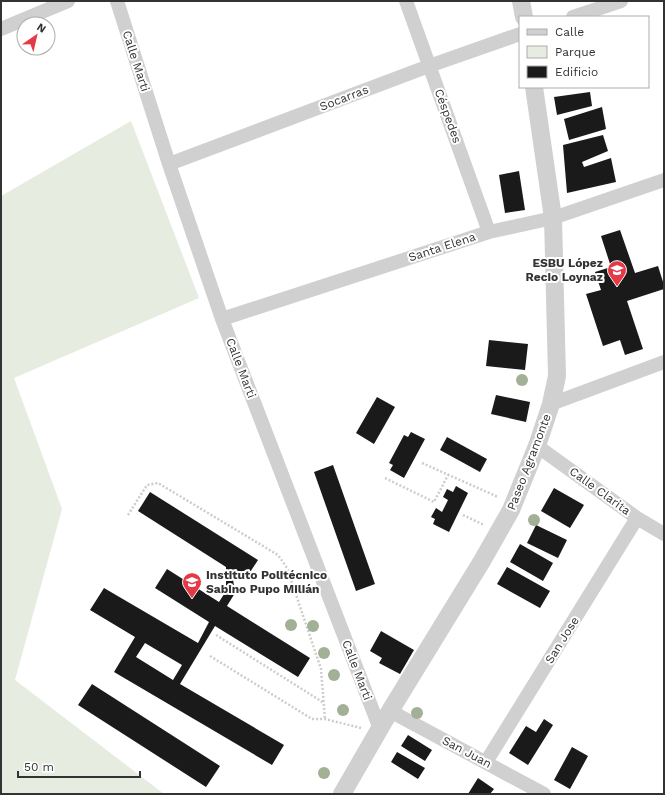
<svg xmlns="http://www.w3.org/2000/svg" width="665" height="795" font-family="'Work Sans',sans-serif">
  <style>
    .green { fill: #e6ecdf }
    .building { fill: #1a1a1a; fill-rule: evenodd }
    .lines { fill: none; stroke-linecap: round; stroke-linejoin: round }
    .path { stroke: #cdcdcd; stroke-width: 2.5; stroke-dasharray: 2 2; stroke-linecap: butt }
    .minor { stroke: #d0d0d0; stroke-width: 14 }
    .tertiary { stroke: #d0d0d0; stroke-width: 18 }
    .tree { fill: #a2b095 }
    .labels { text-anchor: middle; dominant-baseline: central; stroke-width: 4; stroke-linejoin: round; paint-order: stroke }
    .street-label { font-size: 12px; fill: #333; stroke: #fff }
    .poi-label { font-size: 12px; font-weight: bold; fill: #333; stroke: #fff; text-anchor: end }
  </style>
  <rect width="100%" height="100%" fill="#fff"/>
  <path class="green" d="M131,121L199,298L14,378L62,509L15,680L164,794H1V196Z"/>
  <path class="building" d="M590,92L592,106L557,115L554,97Z
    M602,107L606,129L569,140L564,119Z
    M603,135L608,151L582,162L584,167L611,158L616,182L567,193L563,145Z
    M519,171L525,210L505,213L499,175Z
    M620,230L635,273L658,266L664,285V289L627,301L643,349L625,355L620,340L603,346L586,294L601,290L595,272L611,267L601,236Z
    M489,340L528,344L525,370L486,366Z
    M496,395L530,402L526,422L491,414Z
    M377,397L395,407L374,444L356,433Z
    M411,432L425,439L404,478L390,470L393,465L389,463L404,435L408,437Z
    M447,437L487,459L480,472L440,450Z
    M333,465L375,584L356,591L314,472Z
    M456,486L468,493L449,532L433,524L435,519L431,517L436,508L442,512L448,500L443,497L447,489L453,492Z
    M554,488L584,505L570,528L541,511Z
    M150,492L258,560L245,580L232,572L235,593L227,606L310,658L298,677L215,626L180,684L284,745L272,765L114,672L135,637L90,610L104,588L198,643L209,622L155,588L167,569L219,602L226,591V567L138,511ZM145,643L182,665L173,680L136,657Z
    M536,525L567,540L558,558L527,543Z
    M520,544L553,563L543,581L510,562Z
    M507,567L550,591L540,608L497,584Z
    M381,631L414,650L400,674L379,663L382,658L370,651Z
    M92,684L220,766L206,787L78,705Z
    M544,719L553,725L528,765L509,753L526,726L536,732Z
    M408,735L432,750L425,761L401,746Z
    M572,747L588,756L570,789L554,780Z
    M397,752L425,768L418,779L391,762Z
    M478,778L494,789L490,794H468Z"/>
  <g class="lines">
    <path class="path" d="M422,463L498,497
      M385,478L434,502L448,475
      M128,515L147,485L158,483L278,555L287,568L321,669L325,719
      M463,515L484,525
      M216,635L324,703
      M210,656L312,719H325L361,728"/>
    <path class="minor" d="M117,1L169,164L222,319L380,729
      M406,1L489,232
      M573,17L621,1
      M1,29L68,1
      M169,164L429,66L520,34
      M222,319L489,232L553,218L664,180
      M551,404L664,362
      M537,446L637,518L664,534
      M390,711L544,794
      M486,762L637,518"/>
    <path class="tertiary" d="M521,1L524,17
      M342,794L390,711L482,561L511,510L537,446L551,404L557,376L553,218L534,87"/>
  </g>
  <g class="tree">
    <circle cx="522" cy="380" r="6"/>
    <circle cx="534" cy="520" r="6"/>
    <circle cx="291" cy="625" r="6"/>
    <circle cx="313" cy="626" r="6"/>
    <circle cx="324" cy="653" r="6"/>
    <circle cx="334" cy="675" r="6"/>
    <circle cx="343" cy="710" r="6"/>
    <circle cx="417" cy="713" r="6"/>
    <circle cx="324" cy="773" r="6"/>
  </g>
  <defs>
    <symbol id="school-pin" viewBox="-11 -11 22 30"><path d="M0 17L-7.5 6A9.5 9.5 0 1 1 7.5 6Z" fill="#e63946" stroke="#fff"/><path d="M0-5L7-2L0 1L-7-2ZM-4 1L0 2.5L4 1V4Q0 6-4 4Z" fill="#fff"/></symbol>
  </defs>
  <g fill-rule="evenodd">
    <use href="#school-pin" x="606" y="259" width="22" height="30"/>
    <use href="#school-pin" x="181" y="571" width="22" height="30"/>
  </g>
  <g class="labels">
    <g class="street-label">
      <text transform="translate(136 61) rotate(72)">Calle Marti</text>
      <text transform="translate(344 98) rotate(-21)">Socarras</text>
      <text transform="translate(448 116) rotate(70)">Céspedes</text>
      <text transform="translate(442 247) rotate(-18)">Santa Elena</text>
      <text transform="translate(241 368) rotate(69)">Calle Marti</text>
      <text transform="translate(529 462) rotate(-69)">Paseo Agramonte</text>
      <text transform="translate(600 491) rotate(36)">Calle Clarita</text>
      <text transform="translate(562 640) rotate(-58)">San Jose</text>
      <text transform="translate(357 670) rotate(69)">Calle Marti</text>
      <text transform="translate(467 752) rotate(28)">San Juan</text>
    </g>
    <g class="poi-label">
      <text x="603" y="263">ESBU López<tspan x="603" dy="14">Recio Loynaz</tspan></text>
      <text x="206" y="575" text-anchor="start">Instituto Politécnico<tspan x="206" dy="14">Sabino Pupo Milián</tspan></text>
    </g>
  </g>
  <rect width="665" height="795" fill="none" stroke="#333333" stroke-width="4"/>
  <rect x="519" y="16" width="130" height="72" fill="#ffffff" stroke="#adadad"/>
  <rect x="527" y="29" width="20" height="6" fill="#d0d0d0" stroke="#adadad"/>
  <text x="555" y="36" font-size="12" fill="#333333">Calle</text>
  <rect x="527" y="46" width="20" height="12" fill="#e6ecdf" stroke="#adadad"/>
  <text x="555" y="56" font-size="12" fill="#333333">Parque</text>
  <rect x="527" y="66" width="20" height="12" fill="#1a1a1a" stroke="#adadad"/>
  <text x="555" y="76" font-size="12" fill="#333333">Edificio</text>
  <g transform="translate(36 36) rotate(34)"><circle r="19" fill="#ffffff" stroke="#adadad"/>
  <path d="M0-3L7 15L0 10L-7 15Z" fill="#e63946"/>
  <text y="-6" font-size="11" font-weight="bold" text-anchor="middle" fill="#333333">N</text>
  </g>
  <path d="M18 771v6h122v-6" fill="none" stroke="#333333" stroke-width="2"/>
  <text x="24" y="771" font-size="12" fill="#333333" stroke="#ffffff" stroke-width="3" paint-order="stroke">50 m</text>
</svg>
